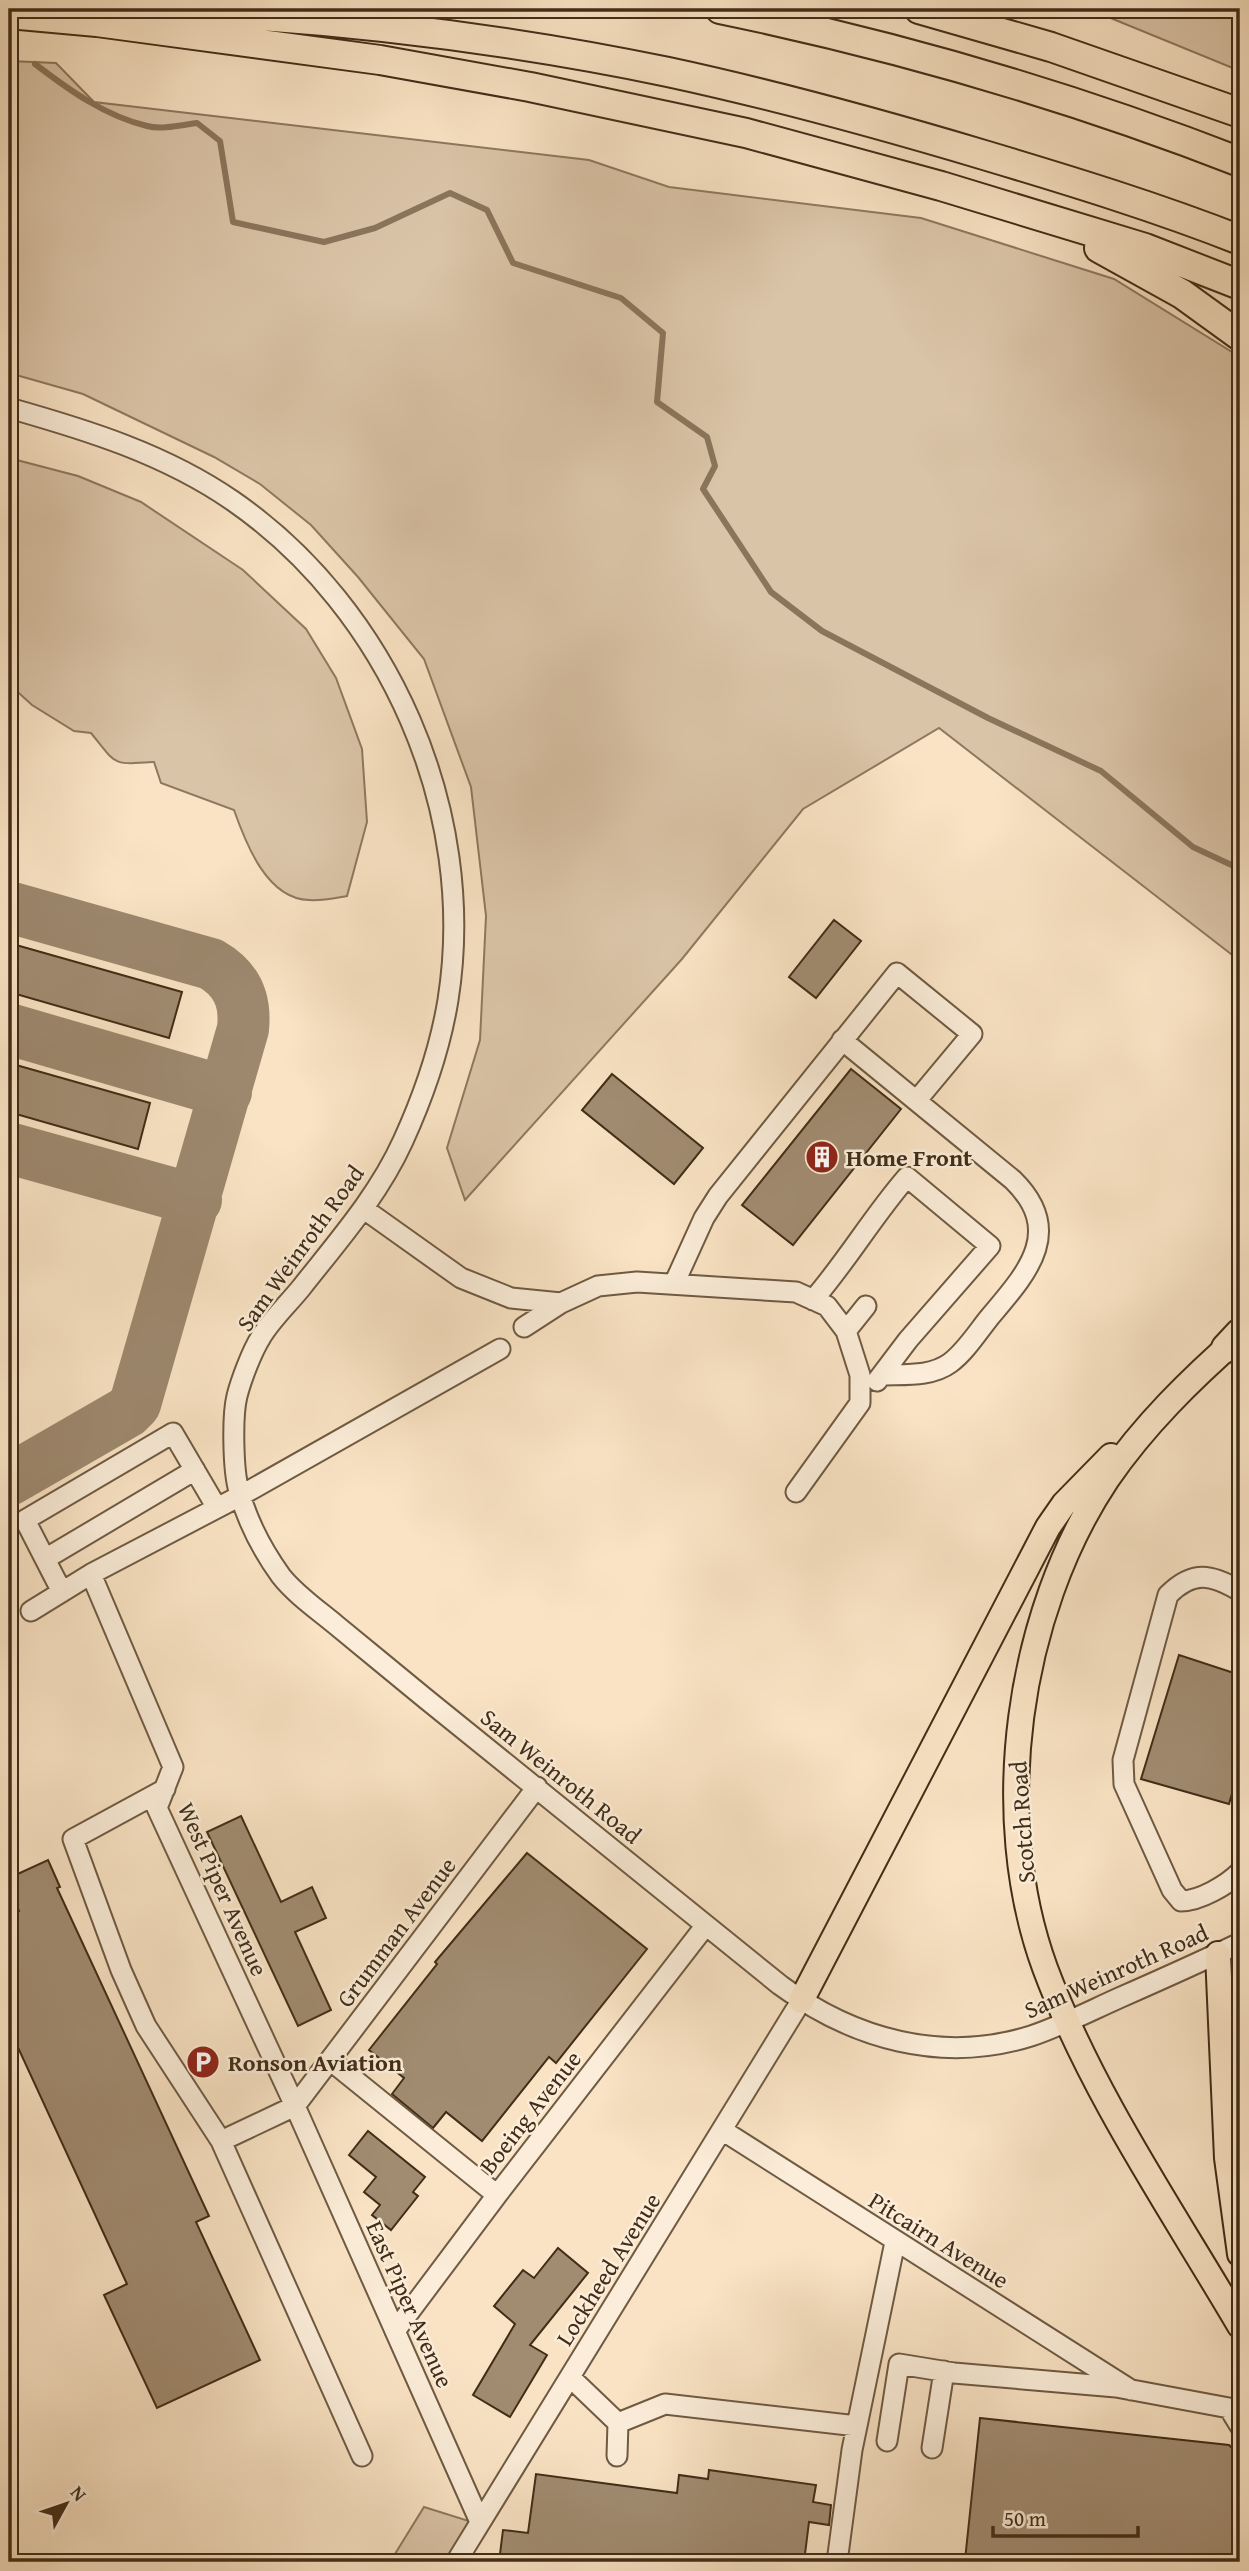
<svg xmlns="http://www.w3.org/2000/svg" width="1249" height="2571" font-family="'Gentium Book Plus',serif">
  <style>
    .green { fill: #dac4a7; stroke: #8e785f; stroke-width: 2 }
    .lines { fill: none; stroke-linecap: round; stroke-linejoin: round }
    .stream { stroke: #8a755b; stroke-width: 6 }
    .taxiway { stroke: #9d886e; stroke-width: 52 }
    .building { fill: #a18c71; stroke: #412d17; stroke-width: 2 }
    .minor-casing { stroke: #6f5a42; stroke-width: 23 }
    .major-casing { stroke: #412d17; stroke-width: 28 }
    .highway-casing { stroke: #412d17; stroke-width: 32 }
    .minor { stroke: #fbedd9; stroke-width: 19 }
    .major { stroke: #f9e3c4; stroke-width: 24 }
    .highway { stroke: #f9e3c4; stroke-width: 28 }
    .labels { text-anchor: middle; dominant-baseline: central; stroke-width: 5; stroke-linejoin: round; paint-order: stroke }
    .poi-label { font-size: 24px; font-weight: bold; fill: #412d17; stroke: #fbedd9; text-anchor: start }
    .street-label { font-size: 24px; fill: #412d17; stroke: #fbedd9 }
  </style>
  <rect width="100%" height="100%" fill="#f9e3c4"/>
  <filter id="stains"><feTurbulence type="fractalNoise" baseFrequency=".00286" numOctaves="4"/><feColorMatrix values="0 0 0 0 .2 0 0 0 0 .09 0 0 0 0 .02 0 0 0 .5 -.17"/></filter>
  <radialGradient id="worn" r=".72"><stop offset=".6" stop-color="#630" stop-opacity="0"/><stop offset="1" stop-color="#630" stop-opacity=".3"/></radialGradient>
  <path class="green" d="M1085,9H1240V71L1091,10Z
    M9,61L56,63L94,102L589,160L669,187L921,218L1114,279L1240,357V961L939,728L803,809L682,959L465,1200L447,1148L480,1040L486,916L471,787L424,659L358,577L311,525L260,484L214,457L83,394L9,373Z
    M9,458L78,476L141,502L243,570L306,629L336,678L362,749L367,822L347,896C335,898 321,901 309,900C267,899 246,844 234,810L161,783L154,762C111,765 117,765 91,733L74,731L32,705L9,684Z
    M424,2507L469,2521L450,2562H390Z"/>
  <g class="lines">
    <path class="stream" d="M35,64C69,90 105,116 147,126C161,130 182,125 197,123L220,141L233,222L324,242L375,228L450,193L487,210L513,263L621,298L663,333L657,402L707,437L715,466L703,489L771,592L822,631L988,718L1101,771L1193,847L1240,869"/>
    <path class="taxiway" d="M9,907L211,964C237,979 246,1000 243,1029L135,1404L127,1412L9,1480
      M9,1029L226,1092
      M9,1148L196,1200"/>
  </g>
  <path class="building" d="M834,920L861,941L816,998L789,977Z
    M9,943L182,992L169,1038L9,992Z
    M9,1063L150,1103L138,1149L9,1112Z
    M851,1069L901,1109L793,1245L742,1205Z
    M612,1074L703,1148L674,1184L582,1110Z
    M1179,1655L1240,1675V1766L1229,1804L1141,1779Z
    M241,1816L281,1902L312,1887L326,1918L295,1932L331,2010L298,2026L207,1832Z
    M527,1853L647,1949L556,2063L549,2057L482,2141L446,2112L433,2128L392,2094L404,2078L369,2050L437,1964L435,1962Z
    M48,1860L60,1887L57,1888L209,2216L196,2222L260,2360L157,2408L104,2295L127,2284L9,2028V1915L19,1911L9,1889V1878Z
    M368,2131L425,2177L413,2192L418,2196L391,2230L372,2215L380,2205L364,2192L376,2177L349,2155Z
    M558,2248L588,2273L530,2345L547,2355L510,2417L473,2395L515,2324L494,2306L523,2270L534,2278Z
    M980,2418L1229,2445L1240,2456V2562H991L965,2560Z
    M709,2470L816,2485L813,2502L831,2505L829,2525L809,2522L804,2562H499L503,2530L528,2533L536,2474L677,2493L679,2475L708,2479Z"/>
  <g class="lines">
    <defs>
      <path id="minor" d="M9,408C87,430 165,454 233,501C389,609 478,811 448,1000C440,1049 424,1095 403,1141C378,1196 338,1241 301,1288C288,1304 271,1320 261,1337C252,1351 241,1380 237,1396C232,1416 233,1471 239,1491C247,1520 263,1551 281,1576C295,1594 318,1610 336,1625C366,1650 396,1674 426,1699C544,1795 662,1890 780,1985C853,2039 942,2064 1031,2036C1061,2026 1090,2011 1119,1998C1160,1980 1200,1962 1240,1943
        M842,1040L1013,1180C1066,1232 1026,1274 989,1318C977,1333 965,1352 950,1363C931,1377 904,1374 882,1375
        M364,1209L461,1278L511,1298L561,1303
        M674,1284L704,1218L718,1196L897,973L972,1034L917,1100
        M813,1300C847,1261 873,1216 907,1177L990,1246L908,1340L877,1381
        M524,1327L561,1303L598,1286L637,1282L796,1292L827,1306L846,1331L860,1375V1403L796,1492
        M846,1331L866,1306
        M195,1470L45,1559L25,1520L173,1433L217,1508
        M45,1559L62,1592
        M91,1574L173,1767L157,1808L295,2106L480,2522
        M1240,1591C1211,1574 1193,1570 1168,1595L1123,1760L1124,1784L1172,1890L1181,1901C1200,1901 1227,1885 1240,1872
        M31,1611L91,1574L240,1496L500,1349
        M165,1789L73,1839L121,1970L146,2026L221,2141L295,2106L537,1787
        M330,2060L497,2195
        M722,2130L1131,2390
        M221,2141L362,2456
        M395,2331L497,2195L706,1925
        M570,2377L618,2423L665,2404L857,2426
        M887,2441L899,2364L954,2373L1116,2387L1229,2408L1240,2426
        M932,2448L944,2371
        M617,2456L618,2423
        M456,2562L801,2001
        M837,2562L852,2450L895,2242"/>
      <path id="major" d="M1240,1336C1191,1379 1144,1425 1107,1479C1017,1614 989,1815 1045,1968C1092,2094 1172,2210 1240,2326
        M1218,1954L1227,2158L1240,2254
        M801,2001L1048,1527L1064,1504L1111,1456"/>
      <path id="highway" d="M127,9C308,15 490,35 668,72C775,95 880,124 984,155C1071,181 1156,207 1240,240
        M720,9C898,46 1071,96 1240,162
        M919,9L1051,47L1240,113
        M9,14L97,22L380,60L530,87L746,133L941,186L1145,248L1240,285
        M1099,248L1182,294L1240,336
        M1226,1348L1240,1333"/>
    </defs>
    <use href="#minor" class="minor-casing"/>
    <use href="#major" class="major-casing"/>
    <use href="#highway" class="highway-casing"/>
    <use href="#minor" class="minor"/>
    <use href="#major" class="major"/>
    <use href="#highway" class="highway"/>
  </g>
  <defs>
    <symbol id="building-disc" viewBox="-11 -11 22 22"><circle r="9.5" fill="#8f2418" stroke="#fbedd9"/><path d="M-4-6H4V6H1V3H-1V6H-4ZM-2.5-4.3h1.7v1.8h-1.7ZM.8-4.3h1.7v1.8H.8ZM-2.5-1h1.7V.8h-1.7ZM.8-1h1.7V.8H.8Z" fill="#fff"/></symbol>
    <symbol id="parking-disc" viewBox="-11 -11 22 22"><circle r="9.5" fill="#8f2418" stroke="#fbedd9"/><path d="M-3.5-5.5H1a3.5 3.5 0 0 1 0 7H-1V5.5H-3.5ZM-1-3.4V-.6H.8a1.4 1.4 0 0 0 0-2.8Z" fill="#fff"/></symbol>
  </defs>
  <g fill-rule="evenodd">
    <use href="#building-disc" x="803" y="1138" width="38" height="38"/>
    <use href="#parking-disc" x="184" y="2043" width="38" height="38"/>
  </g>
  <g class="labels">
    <g class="poi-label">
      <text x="846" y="1157">Home Front</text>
      <text x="228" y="2062">Ronson Aviation</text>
    </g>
    <g class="street-label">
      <text transform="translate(300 1248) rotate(-54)">Sam Weinroth Road</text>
      <text transform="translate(561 1776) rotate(39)">Sam Weinroth Road</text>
      <text transform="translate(1022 1822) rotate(-94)">Scotch Road</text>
      <text transform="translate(223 1889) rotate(66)">West Piper Avenue</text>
      <text transform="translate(396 1932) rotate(-53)">Grumman Avenue</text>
      <text transform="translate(1116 1971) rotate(-24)">Sam Weinroth Road</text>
      <text transform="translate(530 2112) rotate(-52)">Boeing Avenue</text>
      <text transform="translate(939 2240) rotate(32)">Pitcairn Avenue</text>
      <text transform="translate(608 2269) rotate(-58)">Lockheed Avenue</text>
      <text transform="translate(410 2304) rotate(66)">East Piper Avenue</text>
    </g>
  </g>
  <rect width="1249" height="2571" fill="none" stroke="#f9e3c4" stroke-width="35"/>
  <rect x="10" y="10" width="1228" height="2550" fill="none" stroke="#412d17" stroke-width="3.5"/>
  <rect x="18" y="18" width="1214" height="2536" fill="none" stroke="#412d17" stroke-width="2"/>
  <g transform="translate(66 2504) rotate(50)" stroke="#fbedd9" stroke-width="5" paint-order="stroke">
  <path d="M0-5L12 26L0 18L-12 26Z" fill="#412d17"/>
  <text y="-10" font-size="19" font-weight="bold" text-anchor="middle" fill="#412d17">N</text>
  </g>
  <path d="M993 2526v10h145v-10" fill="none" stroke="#412d17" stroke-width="3.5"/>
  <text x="1004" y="2526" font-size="21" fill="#412d17" stroke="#fbedd9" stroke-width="5" paint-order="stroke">50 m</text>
  <rect width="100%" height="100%" filter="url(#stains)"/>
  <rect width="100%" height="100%" fill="url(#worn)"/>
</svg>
